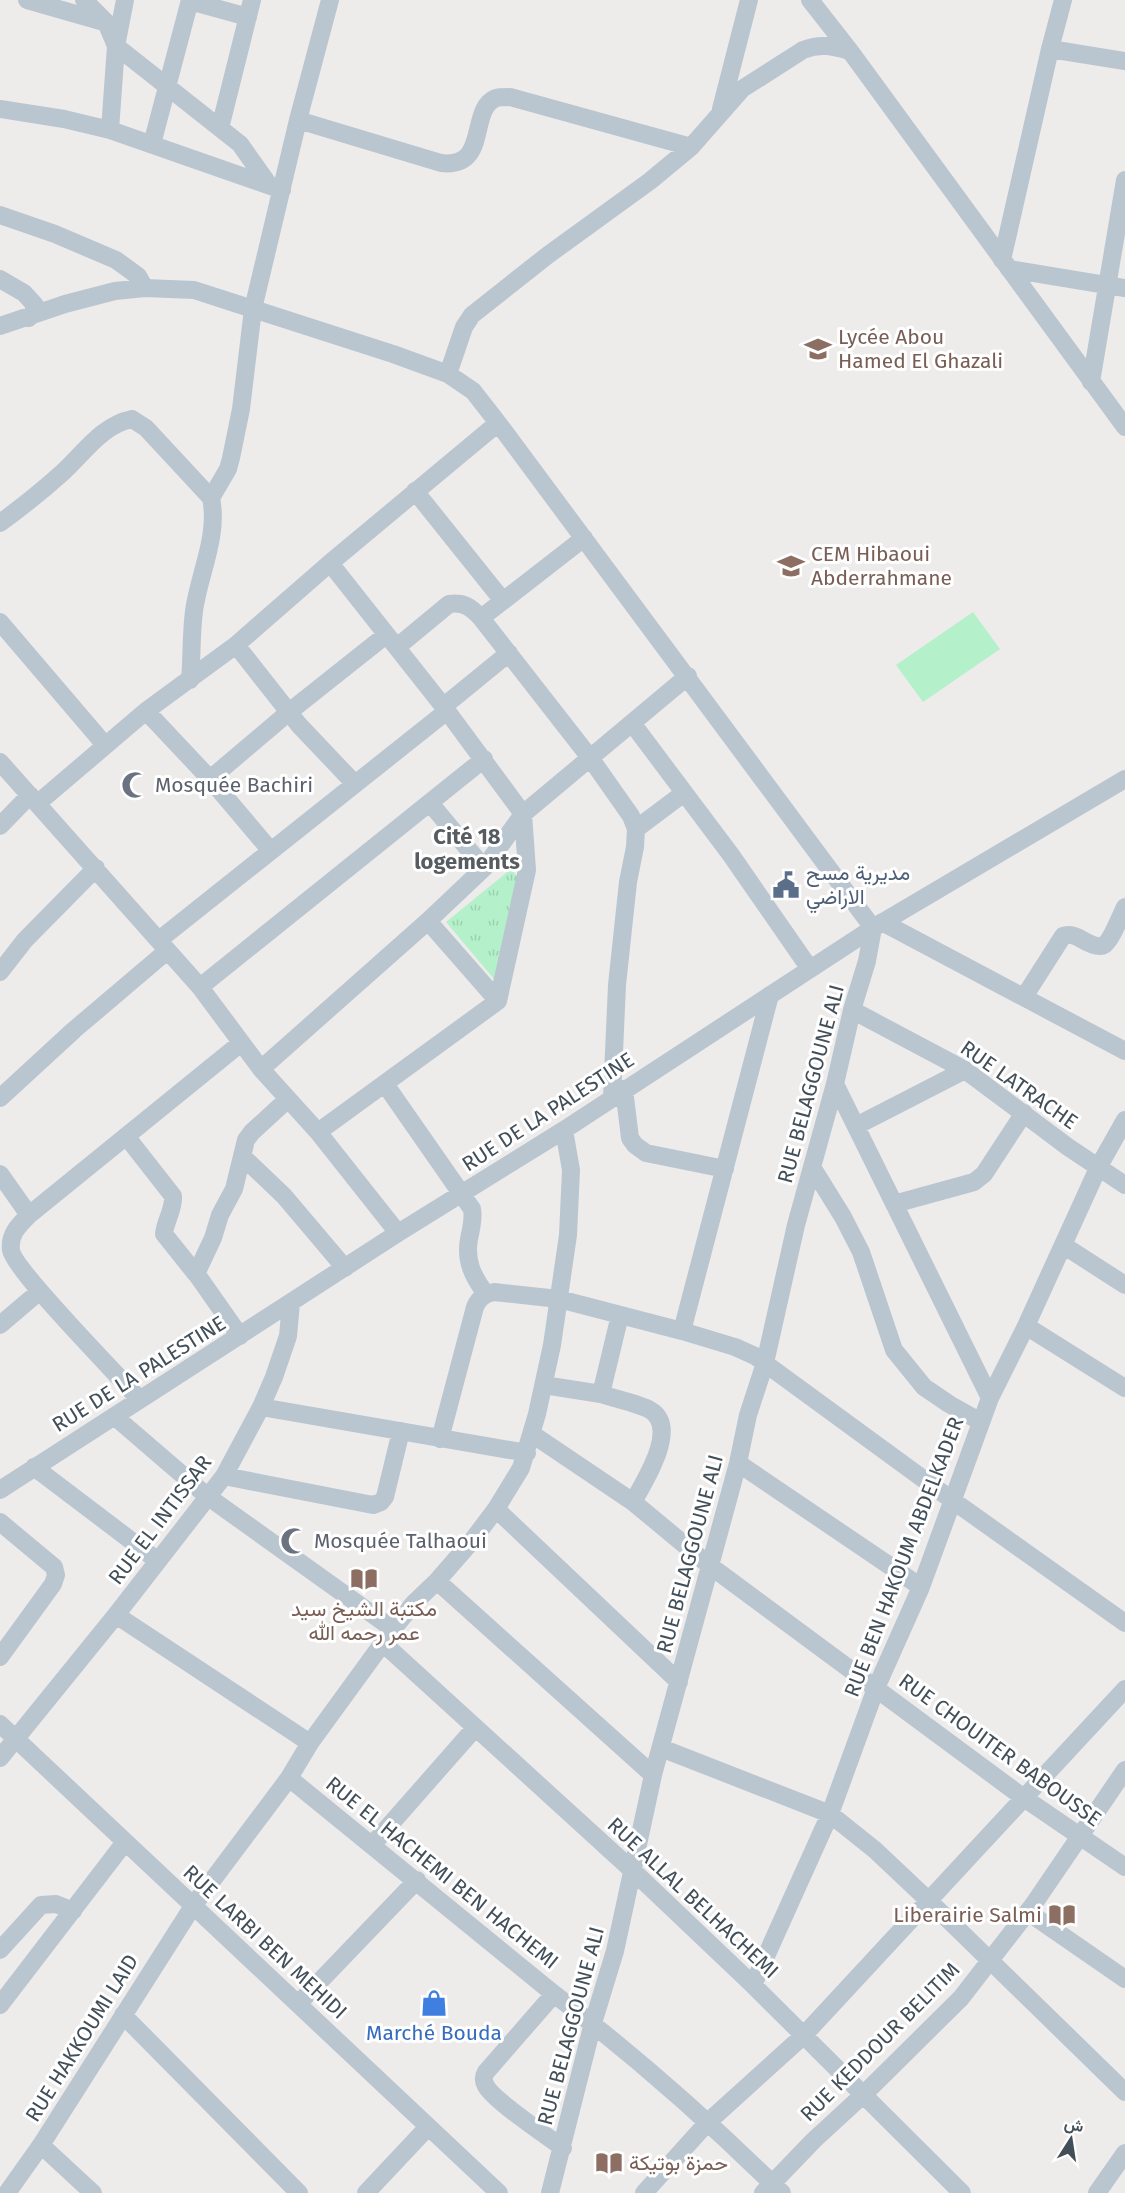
<svg xmlns="http://www.w3.org/2000/svg" width="1125" height="2193" font-family="'Fira Sans',Vazirmatn,sans-serif">
  <style>
    .grass { fill: url(#grass-tufts) }
    .garden { fill: #b4f1cb }
    .lines { fill: none; stroke-linecap: round; stroke-linejoin: round }
    .minor { stroke: #bac6cf; stroke-width: 18 }
    .labels { text-anchor: middle; dominant-baseline: central; stroke-width: 6; stroke-linejoin: round; paint-order: stroke }
    .education-label { font-size: 21px; fill: #785e54; stroke: #fff; text-anchor: start }
    .worship-label { font-size: 21px; fill: #5b616d; stroke: #fff; text-anchor: start }
    .service-label { font-size: 21px; fill: #4e5e75; stroke: #fff; text-anchor: start }
    .street-label { font-size: 21px; fill: #424f59; stroke: #fff }
    .shop-label { font-size: 21px; fill: #366cbe; stroke: #fff }
    .neighbourhood-label { font-size: 22px; font-weight: bold; fill: #575c61; stroke: #fff }
  </style>
  <defs>
    <pattern id="grass-tufts" width="24" height="20" patternUnits="userSpaceOnUse" patternTransform="scale(1.5)"><rect width="24" height="20" fill="#b4f1cb"/><path d="M3 7l-1-3M5 7V3M7 7l1-3M15 17l-1-3M17 17v-4M19 17l1-3" fill="none" stroke="#9cd0b1"/></pattern>
  </defs>
  <rect width="100%" height="100%" fill="#eeebeb"/>
  <path class="grass" d="M511,869L521,881L494,979L446,922Z"/>
  <path class="garden" d="M973,612L1000,649L923,702L896,665Z"/>
  <g class="lines">
    <path class="minor" d="M27,0L104,22
      M84,0L106,22L116,46L110,130
      M125,0L116,46L240,144L269,185
      M810,0L850,51L1125,427
      M190,1L248,17
      M1050,49L1125,61
      M0,109L64,119L110,130L282,190
      M721,109L749,0
      M298,120L441,163C490,169 468,109 496,98C499,97 505,97 510,97L691,147
      M220,128L252,0
      M152,144L190,0
      M0,215L55,234L116,260L138,276L145,288
      M1002,260L1050,49L1063,0
      M1009,269L1125,288
      M0,279L24,293L35,305L33,313L29,318
      M0,326L65,304L115,291L145,288L194,290L393,354L448,374L473,391L498,423L873,928
      M448,374L464,327L472,315L548,255L650,181L691,147L742,89L803,50C820,43 833,46 850,51
      M1091,382L1125,180
      M415,491L503,601
      M211,498L228,469L231,458L241,409L253,309L298,120L330,0
      M0,523C22,507 42,491 62,473C84,453 102,425 132,419L146,428L211,498C219,536 199,574 194,611C191,634 192,658 190,680
      M584,538L481,618L591,759L631,816L636,829L635,847L628,882L617,985L612,1097
      M0,622L105,745
      M236,645L299,725L355,784
      M397,647L449,604C464,602 471,607 481,618
      M444,706L509,653
      M146,711L210,779L271,851
      M632,723L731,855L810,969
      M0,762L200,987L261,1069L318,1132L398,1233
      M210,779L289,712L386,635
      M38,803L146,711L236,645L330,563L498,423
      M430,803L484,868
      M0,826L30,795
      M636,829L684,793
      M428,921L498,1001
      M882,922L1125,1051
      M159,940L447,711L330,563
      M0,972L25,940L96,868
      M200,987L484,759
      M1024,997L1063,936C1070,934 1074,935 1081,939C1086,942 1098,949 1104,945C1111,941 1121,915 1125,907
      M852,1010L965,1070L1068,1147L1125,1185
      M261,1069L428,921L484,868L523,814L688,676
      M385,1084L472,1209C474,1219 471,1229 469,1239C465,1261 473,1277 486,1294
      M835,1084L990,1398
      M624,1089L630,1138L635,1145L646,1153L725,1169
      M0,1098L74,1030L167,951
      M856,1126L965,1070
      M318,1132L498,1001L527,870L523,814L447,711
      M126,1136L173,1196C174,1210 165,1221 164,1234L200,1279L240,1336
      M242,1156L284,1196L345,1268
      M812,1167L843,1217L861,1252L894,1350L924,1387L949,1404L981,1422
      M0,1174L29,1215
      M894,1204L974,1182L984,1174L1024,1113
      M1063,1245L1125,1285
      M196,1274L213,1238L220,1215L234,1189L246,1140L252,1132L288,1099
      M620,1315L601,1394C615,1399 638,1403 650,1410C680,1427 644,1482 633,1502
      M0,1325L40,1291
      M1026,1326L1125,1388
      M682,1331L770,995
      M544,1385L601,1394
      M139,1399C119,1376 13,1269 11,1250C9,1234 19,1225 29,1215L241,1043
      M261,1407L527,1453
      M114,1416L207,1496L393,1629
      M532,1434L633,1502L709,1565L1024,1798L1125,1867
      M440,1439L475,1307C479,1298 484,1294 494,1292L559,1299L682,1331L735,1347L755,1356L952,1500L1125,1623
      M738,1463L921,1587
      M34,1467L158,1561
      M224,1476L373,1505L381,1502L385,1497L401,1431
      M0,1490L398,1233L564,1130L873,928L1125,779
      M496,1509L679,1682
      M0,1522L54,1567L56,1575L53,1584L0,1657
      M437,1581L653,1775
      M116,1615L310,1743
      M384,1644L632,1870L753,1985L962,2193
      M0,1724L499,2193
      M661,1748L830,1814L875,1850L928,1900L1125,2092
      M0,1758L116,1615L224,1476L261,1407L274,1377L288,1336L291,1303
      M289,1778L554,1994C634,2055 710,2122 782,2193
      M373,1844L475,1728
      M1028,1912L1125,1979
      M0,1950L41,1905L56,1904L73,1911
      M753,1985L830,1814L876,1688L921,1587L990,1398L1026,1326L1099,1166L1125,1120
      M554,1994L486,2072C483,2077 483,2081 486,2086C493,2100 547,2136 563,2148
      M298,2004L417,1880
      M0,2005L125,1842
      M123,2015L299,2193
      M41,2145L93,2193
      M7,2193L41,2145L193,1906L289,1778L310,1743L393,1629L414,1603L437,1581L471,1542L496,1509L521,1468L537,1414L552,1345L568,1235L571,1170L564,1130
      M366,2193L428,2127
      M550,2193L593,2023L615,1951L653,1775L738,1463L748,1415L765,1363L796,1225L835,1084L852,1010L867,961L873,928
      M644,2193L708,2122L803,2036L1125,1689
      M763,2193L814,2140L864,2094L961,1998L1033,1905L1125,1770
      M1097,2193L1125,2153"/>
  </g>
  <defs>
    <symbol id="school-bare" viewBox="-9 -9 18 18"><path d="M0-5L7-2L0 1L-7-2ZM-4 1L0 2.5L4 1V4Q0 6-4 4Z" fill="#8d6e63" stroke="#fff" stroke-width="2.5" paint-order="stroke"/></symbol>
    <symbol id="mosque-bare" viewBox="-9 -9 18 18"><path d="M3.5-4.9A6 6 0 1 0 3.5 4.9A5 5 0 1 1 3.5-4.9Z" fill="#6b7280" stroke="#fff" stroke-width="2.5" paint-order="stroke"/></symbol>
    <symbol id="civic-bare" viewBox="-9 -9 18 18"><path d="M-.6-6.5H3V-4.5H.6V-3L4-1V1h2V6H-6V1h2V-1L-.6-3ZM-1.2 2.5V6h2.4V2.5Z" fill="#5c6f8a" stroke="#fff" stroke-width="2.5" paint-order="stroke"/></symbol>
    <symbol id="library-bare" viewBox="-9 -9 18 18"><path d="M-6-4Q-3-5.5-.7-3.5V5Q-3 3-6 4ZM6-4Q3-5.5 .7-3.5V5Q3 3 6 4Z" fill="#8d6e63" stroke="#fff" stroke-width="2.5" paint-order="stroke"/></symbol>
    <symbol id="shop-bare" viewBox="-9 -9 18 18"><path d="M-5-2.5h2.3a2.7 3.5 0 0 1 5.4 0H5L5.5 6h-11ZM-1.5-2.5h3a1.5 2.3 0 0 0-3 0Z" fill="#3f7fe0" stroke="#fff" stroke-width="2.5" paint-order="stroke"/></symbol>
  </defs>
  <g fill-rule="evenodd">
    <use href="#school-bare" x="799" y="330" width="38" height="38"/>
    <use href="#school-bare" x="772" y="547" width="38" height="38"/>
    <use href="#mosque-bare" x="116" y="766" width="38" height="38"/>
    <use href="#civic-bare" x="767" y="866" width="38" height="38"/>
    <use href="#mosque-bare" x="275" y="1522" width="38" height="38"/>
    <use href="#library-bare" x="345" y="1560" width="38" height="38"/>
    <use href="#library-bare" x="1043" y="1896" width="38" height="38"/>
    <use href="#shop-bare" x="415" y="1984" width="38" height="38"/>
    <use href="#library-bare" x="590" y="2144" width="38" height="38"/>
  </g>
  <g class="labels">
    <g class="education-label">
      <text x="838" y="337">Lycée Abou<tspan x="838" dy="24">Hamed El Ghazali</tspan></text>
      <text x="811" y="554">CEM Hibaoui<tspan x="811" dy="24">Abderrahmane</tspan></text>
      <text x="364" y="1609" text-anchor="middle">مكتبة الشيخ سيد<tspan x="364" dy="24">عمر رحمه الله</tspan></text>
      <text x="1042" y="1915" text-anchor="end">Liberairie Salmi</text>
      <text x="629" y="2163">حمزة بوتيكة</text>
    </g>
    <g class="worship-label">
      <text x="155" y="785">Mosquée Bachiri</text>
      <text x="314" y="1541">Mosquée Talhaoui</text>
    </g>
    <g class="service-label">
      <text x="806" y="873">مديرية مسح<tspan x="806" dy="24">الاراضي</tspan></text>
    </g>
    <g class="street-label">
      <text transform="translate(811 1084) rotate(-75)">RUE BELAGGOUNE ALI</text>
      <text transform="translate(1019 1085) rotate(35)">RUE LATRACHE</text>
      <text transform="translate(548 1112) rotate(-33)">RUE DE LA PALESTINE</text>
      <text transform="translate(139 1374) rotate(-32)">RUE DE LA PALESTINE</text>
      <text transform="translate(160 1520) rotate(-53)">RUE EL INTISSAR</text>
      <text transform="translate(690 1554) rotate(-75)">RUE BELAGGOUNE ALI</text>
      <text transform="translate(904 1557) rotate(-69)">RUE BEN HAKOUM ABDELKADER</text>
      <text transform="translate(1000 1750) rotate(36)">RUE CHOUITER BABOUSSE</text>
      <text transform="translate(442 1873) rotate(39)">RUE EL HACHEMI BEN HACHEMI</text>
      <text transform="translate(693 1898) rotate(43)">RUE ALLAL BELHACHEMI</text>
      <text transform="translate(265 1942) rotate(43)">RUE LARBI BEN MEHIDI</text>
      <text transform="translate(571 2026) rotate(-75)">RUE BELAGGOUNE ALI</text>
      <text transform="translate(82 2038) rotate(-58)">RUE HAKKOUMI LAID</text>
      <text transform="translate(880 2042) rotate(-45)">RUE KEDDOUR BELITIM</text>
    </g>
    <g class="shop-label">
      <text x="434" y="2033">Marché Bouda</text>
    </g>
    <g class="neighbourhood-label">
      <text x="467" y="836">Cité 18<tspan x="467" dy="25">logements</tspan></text>
    </g>
  </g>
  <g transform="translate(1071 2139) rotate(12)" stroke="#ffffff" stroke-width="4.5" paint-order="stroke">
  <path d="M0-4.5L10 22L0 15L-10 22Z" fill="#424f59"/>
  <text y="-9" font-size="16" font-weight="bold" text-anchor="middle" fill="#424f59">ش</text>
  </g>
</svg>
